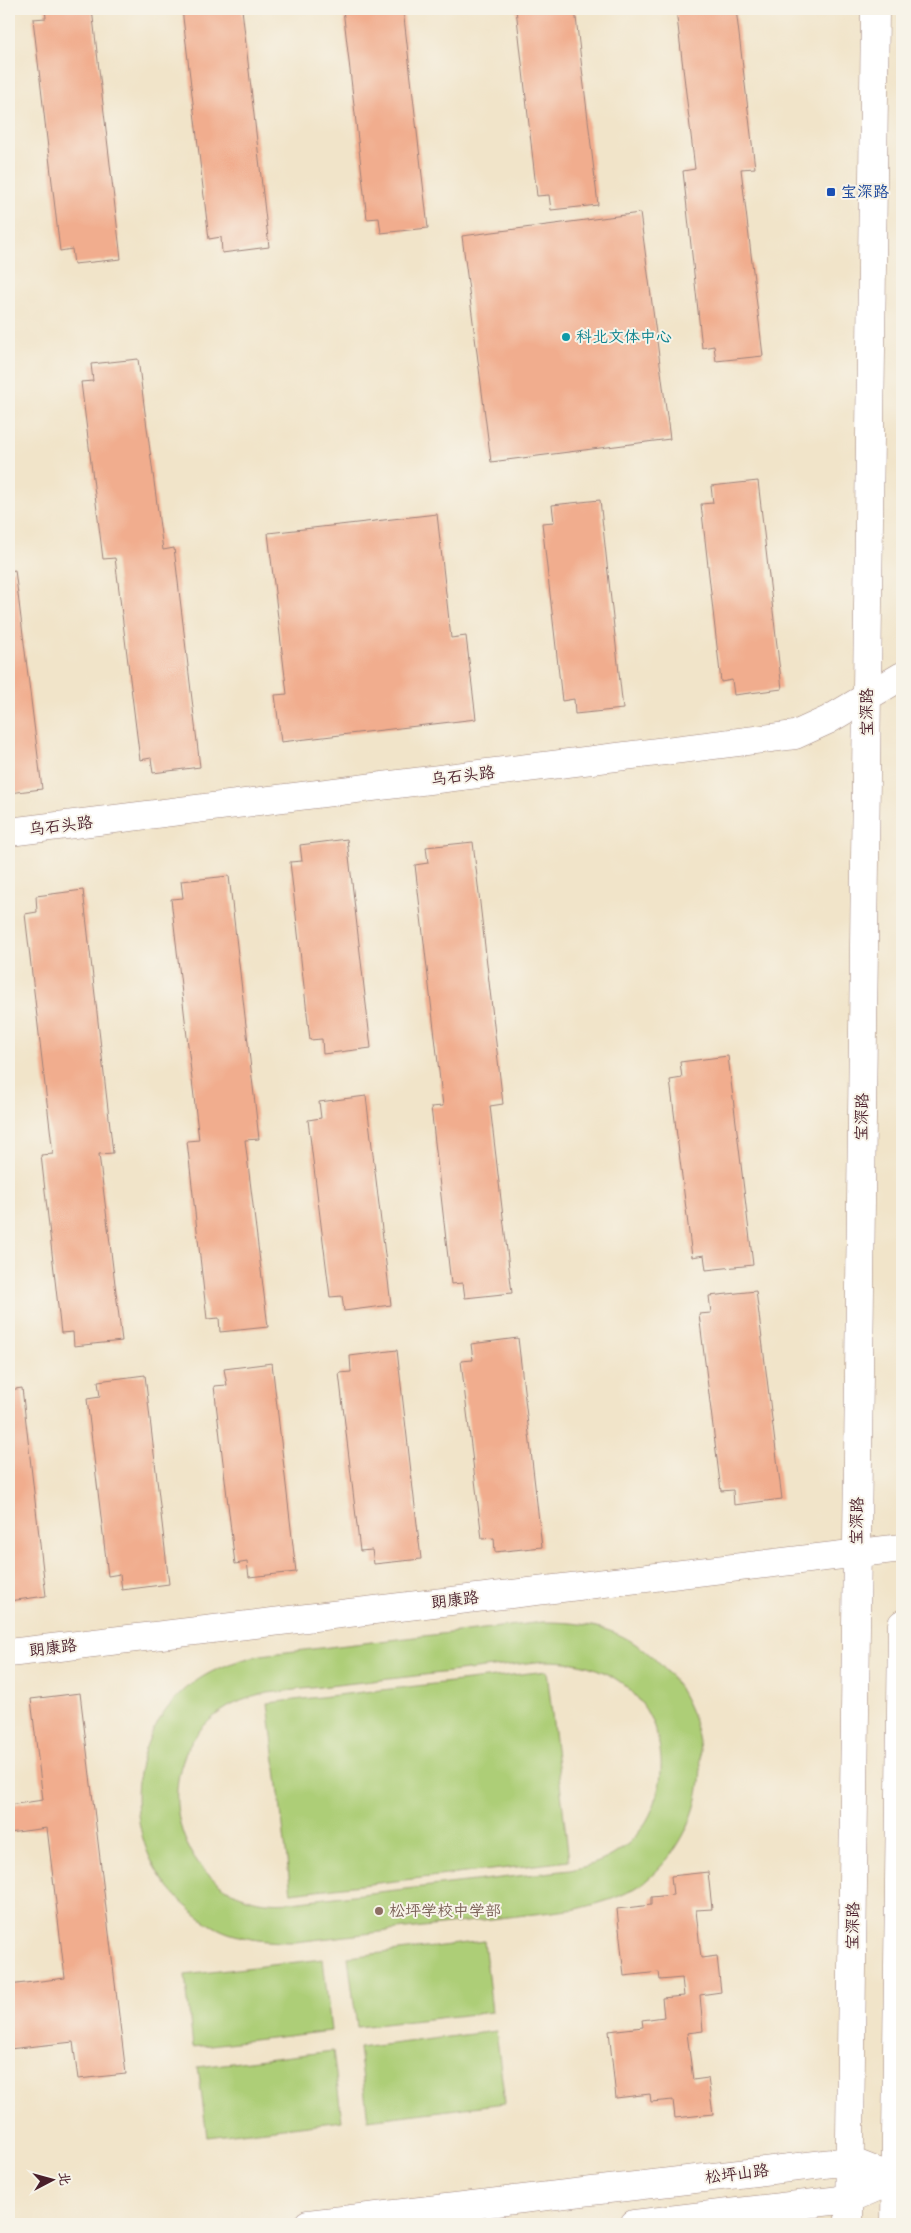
<svg xmlns="http://www.w3.org/2000/svg" width="911" height="2233" font-family="'Comic Neue','LXGW WenKai TC',sans-serif">
  <style>
    .park { fill: #adce77; stroke: #7c7651; fill-rule: evenodd }
    .building { fill: #f1ad8e }
    .lines { fill: none; stroke-linecap: round; stroke-linejoin: round }
    .minor-casing { stroke: #9e827a; stroke-width: 29 }
    .tertiary-casing { stroke: #9e827a; stroke-width: 29 }
    .minor { stroke: #fff; stroke-width: 28 }
    .tertiary { stroke: #fff; stroke-width: 28 }
    .transit-dot { fill: #1a4fb4; stroke: #f7f3e8; stroke-width: 2 }
    .culture-dot { fill: #0f9aa8; stroke: #f7f3e8; stroke-width: 2 }
    .education-dot { fill: #8d6e63; stroke: #f7f3e8; stroke-width: 2 }
    .labels { text-anchor: middle; dominant-baseline: central; stroke-width: 4; stroke-linejoin: round; paint-order: stroke }
    .transit-label { font-size: 16px; fill: #164399; stroke: #f7f3e8; text-anchor: start }
    .culture-label { font-size: 16px; fill: #0d838f; stroke: #f7f3e8; text-anchor: start }
    .street-label { font-size: 16px; fill: #4a1f2b; stroke: #f7f3e8 }
    .education-label { font-size: 16px; fill: #785e54; stroke: #f7f3e8; text-anchor: start }
  </style>
  <rect width="100%" height="100%" fill="#f7f3e8"/>
  <filter id="ink" filterUnits="userSpaceOnUse"><feTurbulence type="fractalNoise" baseFrequency=".02" numOctaves="2"/><feDisplacementMap in="SourceGraphic" scale="10" xChannelSelector="R" yChannelSelector="G"/><feConvolveMatrix kernelMatrix="1 2 1 2 8 2 1 2 1" color-interpolation-filters="sRGB"/></filter>
  <filter id="wash" filterUnits="userSpaceOnUse"><feTurbulence type="fractalNoise" baseFrequency=".0096" numOctaves="4" result="noise"/><feDisplacementMap in="SourceGraphic" scale="20" xChannelSelector="R" yChannelSelector="G"/><feGaussianBlur stdDeviation="1.12" result="paint"/><feColorMatrix in="noise" values="0 0 0 0 0 0 0 0 0 0 0 0 0 0 0 0 0 1.4 0 .05"/><feComposite in="paint" operator="in"/></filter>
  <g filter="url(#wash)">
    <rect width="100%" height="100%" fill="#f1e4c9"/>
    <path class="park" d="M543,1622C575,1622 607,1625 634,1643C707,1690 722,1788 670,1856C660,1868 648,1881 634,1889C616,1899 597,1904 577,1909L295,1942C274,1942 255,1941 235,1935C219,1931 204,1921 192,1911C125,1859 118,1758 178,1696C201,1673 230,1662 261,1655ZM545,1661C569,1661 590,1664 611,1676C677,1713 678,1816 613,1855C599,1863 585,1867 570,1870L292,1902C277,1903 262,1903 247,1898C165,1871 151,1753 225,1709C239,1700 253,1697 268,1693Z
      M547,1671L569,1861L291,1893L268,1703Z
      M484,1941L492,2012L357,2027L348,1957Z
      M323,1959L331,2031L193,2047L185,1975Z
      M496,2031L505,2103L368,2120L359,2048Z
      M333,2051L342,2121L207,2137L198,2067Z"/>
    <g id="blocks">
      <path class="building" d="M45,9H92L121,259L74,264L72,249L60,251L33,19L46,18Z
        M182,9H242L269,247L222,253L221,237L209,239Z
        M343,9H403L428,228L381,233L379,218L367,219Z
        M516,9H575L598,205L551,210L549,195L537,196Z
        M676,9H736L755,168L741,169L763,356L716,361L714,346L702,348L683,171L695,169Z
        M640,213L670,439L491,462L462,236Z
        M138,359L163,550L174,548L200,767L153,773L151,758L140,760L115,558L103,559L81,382L93,381L91,364Z
        M758,481L782,689L734,695L732,680L721,682L701,504L713,503L711,486Z
        M600,500L623,709L575,714L574,699L562,701L542,523L554,522L552,505Z
        M437,514L451,638L466,636L476,719L281,742L275,695L287,694L268,533Z
        M15,570L42,789L9,793V571Z
        M347,839L371,1048L323,1054L322,1039L310,1040L290,862L302,861L300,845Z
        M473,842L503,1104L490,1106L512,1293L465,1298L463,1283L451,1284L431,1107L443,1106L415,865L428,863L426,847Z
        M229,876L259,1139L245,1140L268,1327L220,1332L219,1318L207,1319L187,1141L199,1140L171,899L183,898L181,881Z
        M83,890L113,1153L99,1154L122,1341L74,1346L73,1332L61,1333L41,1155L53,1154L25,914L37,912L36,896Z
        M728,1056L753,1265L706,1270L704,1255L692,1257L670,1080L682,1078L680,1062Z
        M366,1096L391,1305L344,1311L342,1296L330,1297L308,1120L321,1118L319,1102Z
        M756,1291L782,1499L734,1505L733,1490L721,1491L699,1314L711,1313L709,1296Z
        M518,1338L542,1547L495,1552L494,1538L482,1539L461,1361L473,1360L471,1344Z
        M397,1350L421,1559L374,1564L372,1550L360,1551L339,1373L351,1372L350,1356Z
        M272,1363L296,1572L249,1577L247,1562L235,1564L214,1386L227,1385L224,1369Z
        M145,1375L169,1584L122,1590L120,1574L108,1576L87,1399L100,1397L98,1381Z
        M22,1388L46,1596L9,1601V1390Z
        M80,1693L126,2074L78,2079L73,2042L9,2049V1985L65,1978L47,1828L9,1833V1805L43,1800L31,1699Z
        M708,1872L712,1909L696,1910L701,1958L717,1956L721,1992L700,1995L703,2031L687,2033L693,2080L708,2078L713,2114L675,2118L673,2100L651,2102L650,2094L616,2098L609,2031L643,2027L642,2020L664,2017L662,1998L684,1996L682,1978L660,1980L659,1972L624,1976L617,1909L651,1905V1897L673,1895L671,1876Z"/>
    </g>
  </g>
  <g filter="url(#ink)">
    <use href="#blocks" fill-opacity="0" stroke="#9e827a" stroke-width="1"/>
    <g class="lines">
      <defs>
        <path id="minor" d="M9,1653L902,1548"/>
        <path id="tertiary" d="M9,832L795,735L828,720L902,676
          M308,2224L850,2161L896,2179
          M634,2224L849,2199L896,2179
          M849,2224L875,9
          M895,2224L902,1624"/>
      </defs>
      <use href="#minor" class="minor-casing"/>
      <use href="#tertiary" class="tertiary-casing"/>
      <use href="#minor" class="minor"/>
      <use href="#tertiary" class="tertiary"/>
    </g>
  </g>
  <rect class="transit-dot" x="826" y="187" width="10" height="10" rx="2.5"/>
  <circle class="culture-dot" cx="566" cy="337" r="5"/>
  <circle class="education-dot" cx="379" cy="1911" r="5"/>
  <g class="labels">
    <g class="transit-label">
      <text x="841" y="192">宝深路</text>
    </g>
    <g class="culture-label">
      <text x="576" y="337">科北文体中心</text>
    </g>
    <g class="street-label">
      <text transform="translate(867 712) rotate(-90)">宝深路</text>
      <text transform="translate(463 776) rotate(-7)">乌石头路</text>
      <text transform="translate(61 826) rotate(-7)">乌石头路</text>
      <text transform="translate(862 1117) rotate(-89)">宝深路</text>
      <text transform="translate(857 1521) rotate(-89)">宝深路</text>
      <text transform="translate(455 1600) rotate(-7)">朗康路</text>
      <text transform="translate(53 1648) rotate(-7)">朗康路</text>
      <text transform="translate(853 1926) rotate(-89)">宝深路</text>
      <text transform="translate(737 2174) rotate(-7)">松坪山路</text>
    </g>
    <g class="education-label">
      <text x="389" y="1911">松坪学校中学部</text>
    </g>
  </g>
  <rect width="911" height="2233" fill="none" stroke="#f7f3e8" stroke-width="30"/>
  <g transform="translate(52 2180) rotate(84)" stroke="#f7f3e8" stroke-width="4" paint-order="stroke">
  <path d="M0-4L9 19L0 12L-9 19Z" fill="#4a1f2b"/>
  <text y="-8" font-size="14" font-weight="bold" text-anchor="middle" fill="#4a1f2b">北</text>
  </g>
</svg>
